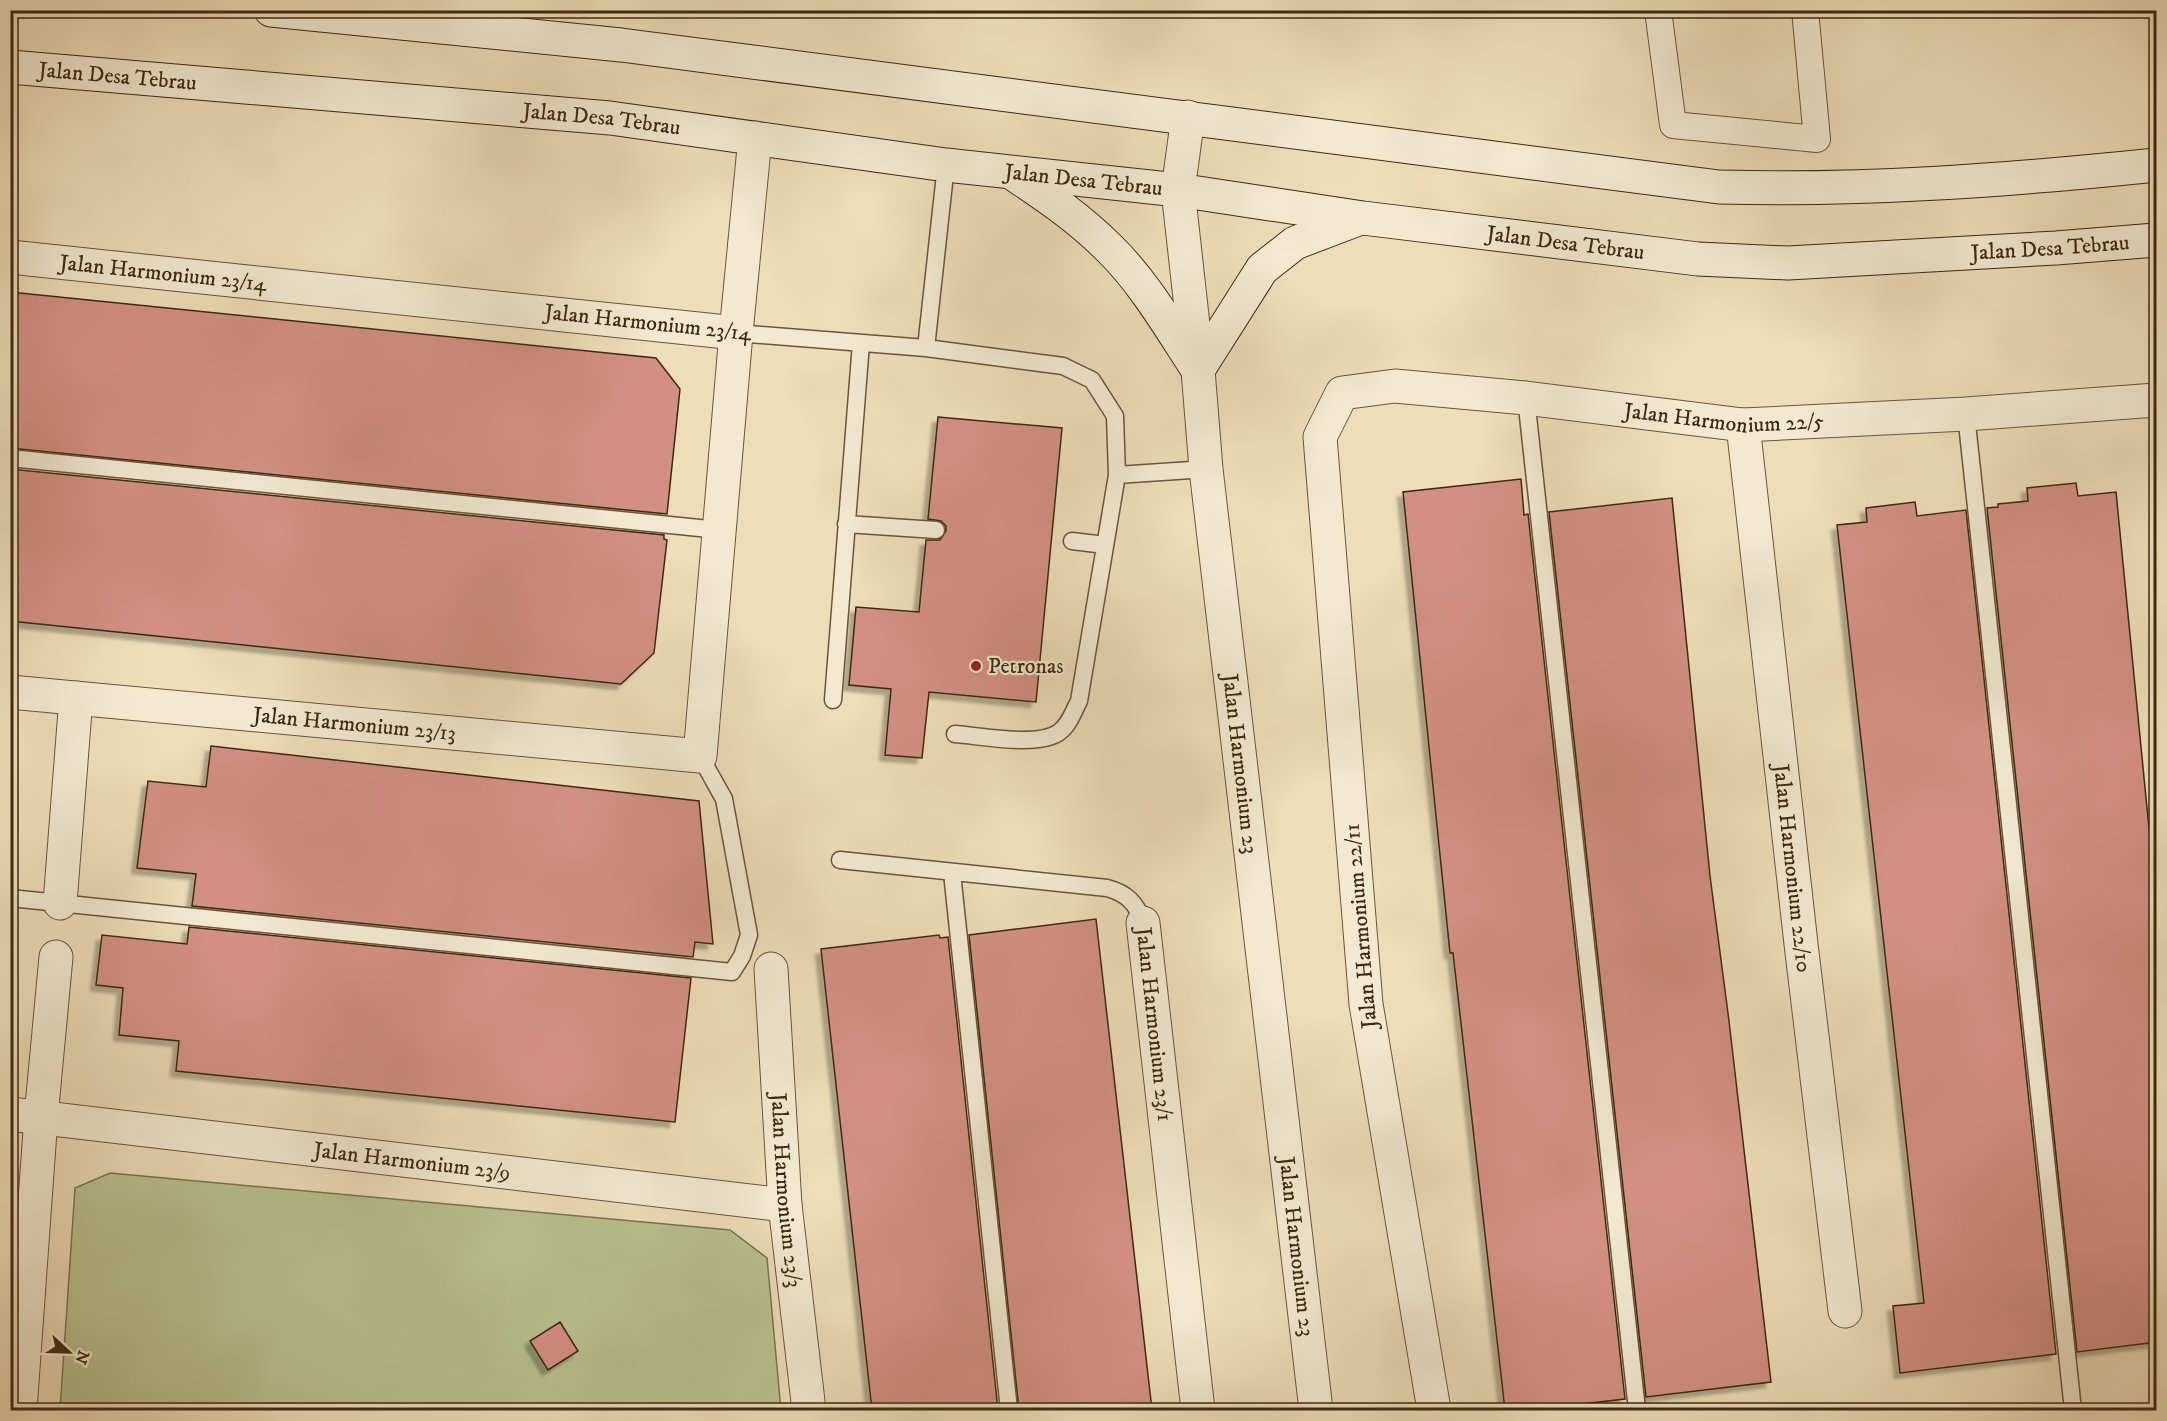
<svg xmlns="http://www.w3.org/2000/svg" width="2167" height="1421" font-family="'IM FELL DW Pica',serif">
  <style>
    .park { fill: #b8c18f; stroke: #7a7550; stroke-width: 1.5 }
    .building { fill: #d38f84; stroke: #3d2911; stroke-width: 1.5; filter: url(#shadow) }
    .lines { fill: none; stroke-linecap: round; stroke-linejoin: round }
    .service-casing { stroke: #69563b; stroke-width: 19 }
    .pedestrian-casing { stroke: #69563b; stroke-width: 28 }
    .minor-casing { stroke: #69563b; stroke-width: 35 }
    .secondary-casing { stroke: #3d2911; stroke-width: 35 }
    .service { stroke: #f3e9d1; stroke-width: 16 }
    .pedestrian { stroke: #f3e9d1; stroke-width: 26 }
    .minor { stroke: #f3e9d1; stroke-width: 33 }
    .secondary { stroke: #f3e9d1; stroke-width: 33 }
    .poi-dot { fill: #8f2418; stroke: #f3e9d1; stroke-width: 2 }
    .labels { text-anchor: middle; dominant-baseline: central; stroke-width: 4.5; stroke-linejoin: round; paint-order: stroke }
    .street-label { font-size: 22px; fill: #3d2911; stroke: #f3e9d1 }
    .poi-label { font-size: 22px; fill: #3d2911; stroke: #f3e9d1; text-anchor: start }
  </style>
  <defs>
    <filter id="shadow"><feDropShadow dx="-5.5" dy="5.5" stdDeviation="1.5" flood-color="#0004"/></filter>
  </defs>
  <rect width="100%" height="100%" fill="#edddb8"/>
  <filter id="stains"><feTurbulence type="fractalNoise" baseFrequency=".00333" numOctaves="4"/><feColorMatrix values="0 0 0 0 .2 0 0 0 0 .09 0 0 0 0 .02 0 0 0 .5 -.17"/></filter>
  <radialGradient id="worn" r=".72"><stop offset=".6" stop-color="#630" stop-opacity="0"/><stop offset="1" stop-color="#630" stop-opacity=".3"/></radialGradient>
  <path class="park" d="M110,1173L730,1230L767,1258L781,1410H60L75,1188Z"/>
  <path class="building" d="M10,292L656,358L680,389L667,514L10,448Z
    M938,417L1062,428L1036,702L929,692L922,758L885,755L891,689L849,685L856,607L919,612L926,540H940L946,531V526L941,521L928,519Z
    M10,469L664,535V539L667,540L654,653L621,684L10,621Z
    M1521,479L1524,515L1528,514L1625,1399L1529,1410H1505L1453,953H1450L1403,492Z
    M2076,483L2078,496L2116,492L2157,910V1342L2077,1352L1987,508L1998,507V504L2028,501L2027,488Z
    M1672,498L1710,876L1729,1021L1771,1382L1646,1397L1549,512Z
    M1915,502L1917,516L1966,510L2056,1354L1900,1373L1893,1306L1924,1303L1837,525L1867,522L1866,508Z
    M211,746L699,801L713,944L695,942L693,957L192,906L196,874L137,868L148,781L206,787Z
    M1096,919L1152,1410H1019L969,935Z
    M189,927L691,978L675,1122L176,1071L179,1041L119,1035L123,988L96,985L102,935L187,944Z
    M939,935L940,938L948,937L998,1410H872L821,949Z
    M560,1322L578,1351L548,1370L530,1341Z"/>
  <g class="lines">
    <defs>
      <path id="service" d="M736,333L926,348L1063,366L1092,380L1115,416L1117,475L1206,469
        M926,348L946,165
        M1526,398L1637,1410
        M1966,414L2073,1410
        M10,458L719,530
        M846,524L936,530
        M1072,541L1105,545
        M833,700L861,343
        M955,734C982,736 1036,747 1058,733C1069,726 1073,712 1079,701L1117,475
        M840,860L1107,888C1126,893 1137,903 1143,923
        M952,873L1009,1410
        M10,898L732,972L742,956L749,935L724,799L700,756"/>
      <path id="pedestrian" d="M1658,10L1673,125L1817,139L1805,10"/>
      <g id="minor">
        <path id="s1" d="M1188,117L1178,190L1198,370L1206,469L1316,1410"/>
        <path id="s2" d="M10,257L736,333"/>
        <path id="s3" d="M1743,425L1801,944L1845,1311"/>
        <path id="s4" d="M10,692L700,756L736,333L755,138"/>
        <path d="M60,903L76,698"/>
        <path id="s5" d="M1143,923L1198,1410"/>
        <path id="s6" d="M771,969L785,1205L809,1410"/>
        <path id="s7" d="M10,1114L785,1205"/>
        <path d="M20,1410L41,1117L56,957"/>
        <path id="s8" d="M1434,1410L1366,1004L1320,437L1342,393L1395,386L1526,398L1743,425L1966,414L2156,400"/>
      </g>
      <g id="secondary">
        <path d="M271,10L621,45L1719,187C1865,191 2011,180 2156,165"/>
        <path id="s9" d="M10,67L610,118L946,165L1178,190L1363,218L1698,259L1788,263L2056,248L2156,240"/>
        <path d="M1015,175C1048,197 1080,219 1109,248C1144,282 1171,329 1198,370L1262,269L1295,243L1358,219"/>
      </g>
    </defs>
    <use href="#service" class="service-casing"/>
    <use href="#pedestrian" class="pedestrian-casing"/>
    <use href="#minor" class="minor-casing"/>
    <use href="#secondary" class="secondary-casing"/>
    <use href="#service" class="service"/>
    <use href="#pedestrian" class="pedestrian"/>
    <use href="#minor" class="minor"/>
    <use href="#secondary" class="secondary"/>
  </g>
  <circle class="poi-dot" cx="976" cy="666" r="6"/>
  <g class="labels">
    <g class="street-label">
      <text stroke="none"><textPath href="#s9" startOffset="108">Jalan Desa Tebrau</textPath></text>
      <text stroke="none"><textPath href="#s9" startOffset="594">Jalan Desa Tebrau</textPath></text>
      <text stroke="none"><textPath href="#s9" startOffset="1080">Jalan Desa Tebrau</textPath></text>
      <text stroke="none"><textPath href="#s9" startOffset="1566">Jalan Desa Tebrau</textPath></text>
      <text stroke="none"><textPath href="#s9" startOffset="2052">Jalan Desa Tebrau</textPath></text>
      <text stroke="none"><textPath href="#s2" startOffset="154">Jalan Harmonium 23/14</textPath></text>
      <text transform="translate(648 323) rotate(6)">Jalan Harmonium 23/14</text>
      <text stroke="none"><textPath href="#s8" startOffset="1414">Jalan Harmonium 22/5</textPath></text>
      <text stroke="none"><textPath href="#s4" startOffset="346">Jalan Harmonium 23/13</textPath></text>
      <text stroke="none"><textPath href="#s1" startOffset="651">Jalan Harmonium 23</textPath></text>
      <text stroke="none"><textPath href="#s3" startOffset="446">Jalan Harmonium 22/10</textPath></text>
      <text transform="translate(1361 926) rotate(-95)">Jalan Harmonium 22/11</text>
      <text stroke="none"><textPath href="#s5" startOffset="102">Jalan Harmonium 23/1</textPath></text>
      <text stroke="none"><textPath href="#s7" startOffset="405">Jalan Harmonium 23/9</textPath></text>
      <text stroke="none"><textPath href="#s6" startOffset="222">Jalan Harmonium 23/3</textPath></text>
      <text stroke="none"><textPath href="#s1" startOffset="1137">Jalan Harmonium 23</textPath></text>
    </g>
    <g class="poi-label">
      <text x="988" y="666">Petronas</text>
    </g>
  </g>
  <rect width="2167" height="1421" fill="none" stroke="#edddb8" stroke-width="36"/>
  <rect x="12" y="12" width="2143" height="1397" fill="none" stroke="#3d2911" stroke-width="3"/>
  <rect x="18" y="18" width="2131" height="1385" fill="none" stroke="#3d2911" stroke-width="1.5"/>
  <g transform="translate(69 1352) rotate(112)" stroke="#f3e9d1" stroke-width="4.5" paint-order="stroke">
  <path d="M0-4.5L10 22L0 15L-10 22Z" fill="#3d2911"/>
  <text y="-9" font-size="16" font-weight="bold" text-anchor="middle" fill="#3d2911">N</text>
  </g>
  <rect width="100%" height="100%" filter="url(#stains)"/>
  <rect width="100%" height="100%" fill="url(#worn)"/>
</svg>
